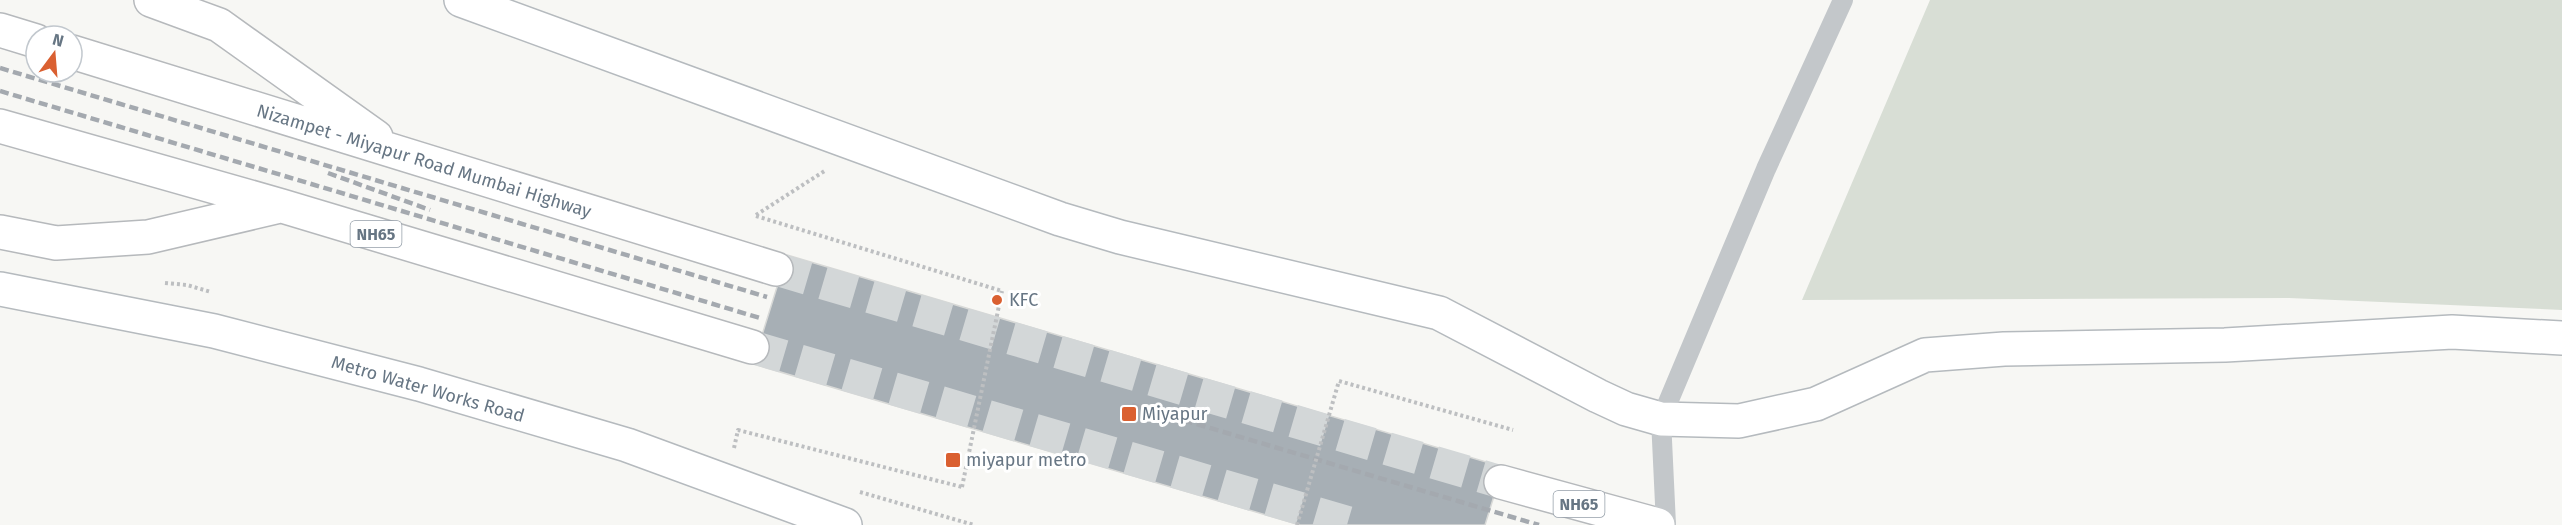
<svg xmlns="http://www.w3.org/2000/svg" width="2562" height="525" font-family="'Fira Sans',sans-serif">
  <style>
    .green { fill: #d8ded5 }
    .building { fill: #a7afb5; stroke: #d8d9d7; stroke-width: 1.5 }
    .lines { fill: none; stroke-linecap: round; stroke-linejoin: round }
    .highway-tunnel { stroke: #d3d7d8; stroke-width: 33; stroke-dasharray: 33 16; stroke-linecap: butt }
    .secondary-casing { stroke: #b5babe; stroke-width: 36 }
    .highway-casing { stroke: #b6b9bc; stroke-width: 36 }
    .path { stroke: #bdbfc1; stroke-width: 4; stroke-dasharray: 3 3; stroke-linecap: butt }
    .lane { stroke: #c3c7ca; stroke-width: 20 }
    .secondary { stroke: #fff; stroke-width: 33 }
    .highway { stroke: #fff; stroke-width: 33 }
    .rail { stroke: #a4a9af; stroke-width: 4.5; stroke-dasharray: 9 4.5; stroke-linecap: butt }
    .path-bridge { stroke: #bdbfc1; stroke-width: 4; stroke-dasharray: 3 3; stroke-linecap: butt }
    .poi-dot { fill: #da6031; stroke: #fff; stroke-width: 2 }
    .labels { text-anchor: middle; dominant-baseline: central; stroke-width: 6; stroke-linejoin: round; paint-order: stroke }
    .shield { fill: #fff; stroke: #959fa9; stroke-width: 1.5 }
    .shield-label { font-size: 16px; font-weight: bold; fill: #677684 }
    .street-label { font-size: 18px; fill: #677684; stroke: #fff }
    .poi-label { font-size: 18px; fill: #677684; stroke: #fff; text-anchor: start }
  </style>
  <rect width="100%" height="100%" fill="#f7f7f4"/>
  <path class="green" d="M1930,0H2562V310L2289,298L1802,300Z"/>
  <path class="building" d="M787,255L1503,467L1485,525H1300L753,364Z"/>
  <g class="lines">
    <path class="highway-tunnel" d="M776,269L1501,482
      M752,347L1356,525"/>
    <defs>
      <path id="secondary" d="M461,0L1060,219L1120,237L1439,313L1598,396L1626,409L1661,419L1739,421L1816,404L1925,355L2004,349L2225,345L2452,332L2562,338
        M0,289L214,331L419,384L627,445L845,525"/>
      <path id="highway" d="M151,0L219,25L376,137
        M0,30L36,41
        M72,52L776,269
        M0,126L282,206L752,347
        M0,232L56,243L148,237L280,206
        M1501,482L1658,525"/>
    </defs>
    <use href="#secondary" class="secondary-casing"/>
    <use href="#highway" class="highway-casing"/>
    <path class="path" d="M756,215L826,170
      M756,216L1002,291
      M165,283L187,285L211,292
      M1339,381L1513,430
      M734,448L738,430L962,487
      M860,492L974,525"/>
    <path class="lane" d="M1666,525L1661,419L1766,169L1843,0"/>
    <use href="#secondary" class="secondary"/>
    <use href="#highway" class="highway"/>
    <path class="rail" d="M0,68L767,297
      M0,91L760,318
      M328,173L430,210
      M1132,405L1539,525"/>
    <path class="path-bridge" d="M962,487L1002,291
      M1297,525L1339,381"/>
  </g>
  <g class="poi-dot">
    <circle cx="997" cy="300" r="6"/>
    <rect x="1121" y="406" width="16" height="16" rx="3"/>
    <rect x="945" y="452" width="16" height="16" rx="3"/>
  </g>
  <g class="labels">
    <g class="shield">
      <rect x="350.5" y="221" width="51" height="26" rx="4.5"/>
      <rect x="1553.5" y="491" width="51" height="26" rx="4.5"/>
    </g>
    <g class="shield-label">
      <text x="376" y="234">NH65</text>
      <text x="1579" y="504">NH65</text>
    </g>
    <g class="street-label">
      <text transform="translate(424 161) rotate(17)">Nizampet - Miyapur Road Mumbai Highway</text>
      <text transform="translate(428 389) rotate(16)">Metro Water Works Road</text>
    </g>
    <g class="poi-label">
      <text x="1009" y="300">KFC</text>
      <text x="1142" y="414">Miyapur</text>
      <text x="966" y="460">miyapur metro</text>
    </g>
  </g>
  <g transform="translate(54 54) rotate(16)"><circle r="28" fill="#ffffff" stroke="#c2c8ce" stroke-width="1.5"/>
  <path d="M0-4.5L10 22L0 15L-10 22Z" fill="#da6031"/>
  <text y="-9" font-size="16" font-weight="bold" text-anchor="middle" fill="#677684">N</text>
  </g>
</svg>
